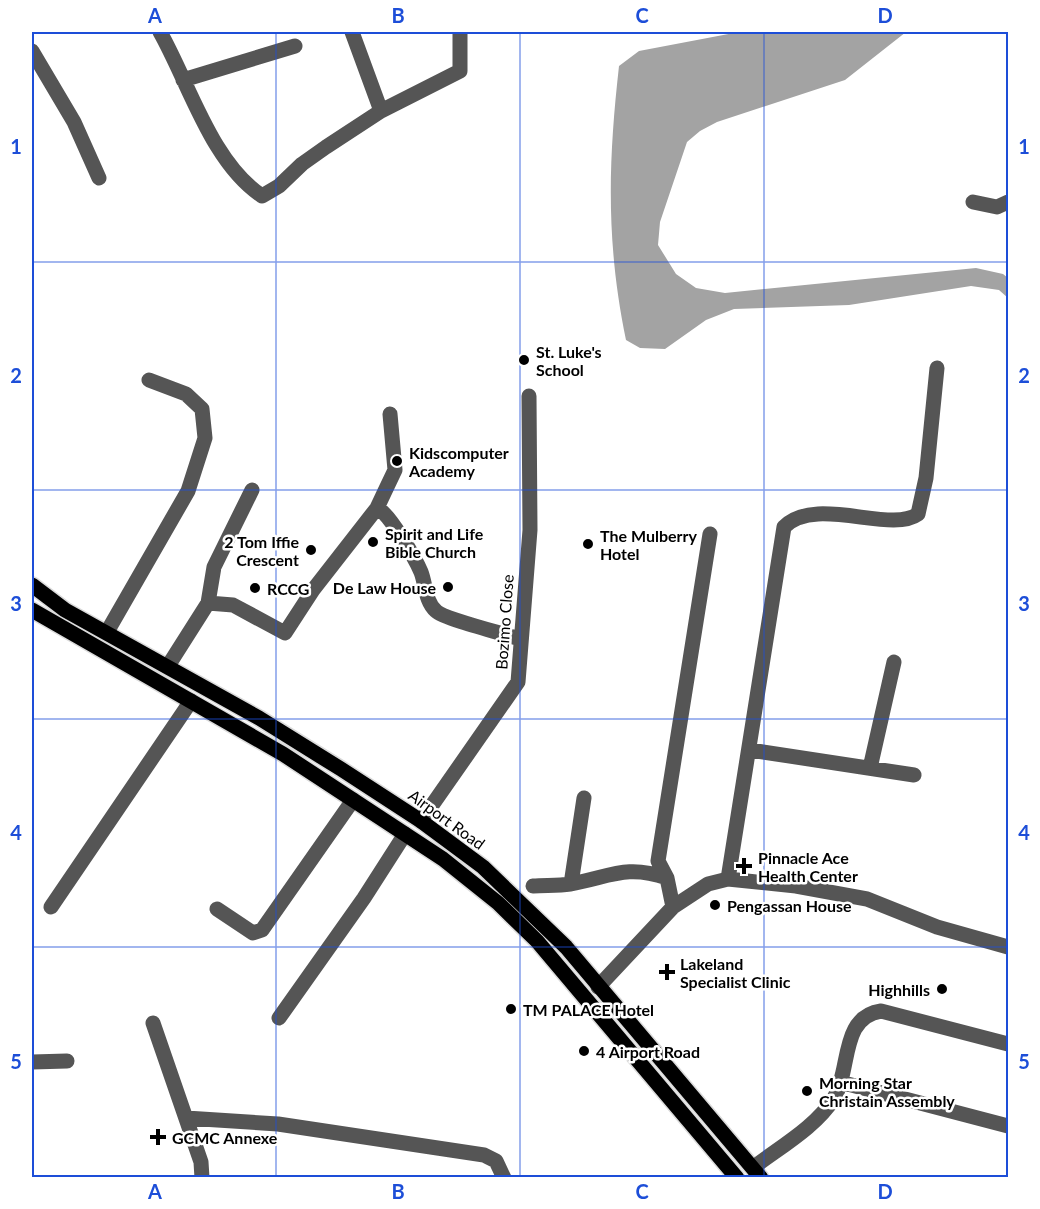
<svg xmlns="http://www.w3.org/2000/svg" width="1040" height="1209" font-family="Lato,sans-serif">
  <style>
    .water { fill: #a3a3a3 }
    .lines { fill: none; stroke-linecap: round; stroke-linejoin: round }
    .major-casing { stroke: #dbdbdb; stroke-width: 18 }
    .minor { stroke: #555; stroke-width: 15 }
    .major { stroke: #000; stroke-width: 15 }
    .grid { fill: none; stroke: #1d4ed8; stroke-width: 1.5; stroke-opacity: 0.55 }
    .poi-dot { fill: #000; stroke: #fff; stroke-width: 2 }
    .labels { text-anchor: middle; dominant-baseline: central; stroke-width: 5; stroke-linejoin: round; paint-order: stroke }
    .poi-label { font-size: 16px; font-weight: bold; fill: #000; stroke: #fff; text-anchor: start }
    .street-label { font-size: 16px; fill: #000; stroke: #fff }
    .neatline { fill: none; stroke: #1d4ed8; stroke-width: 2 }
    .grid-label { font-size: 20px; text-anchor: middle; font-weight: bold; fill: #1d4ed8 }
  </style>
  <rect width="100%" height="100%" fill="#fff"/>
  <path class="water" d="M739,32H906L845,80L717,122L700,131L687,142L660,222L658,245L676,274L696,288L725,293L976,268L1003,274L1008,278V298L999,290L971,286L849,305L734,309L706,320L665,349L640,348L626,340C606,243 608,164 619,66L639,51Z"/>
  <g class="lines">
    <defs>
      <path id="major" d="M32,585L65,610L259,718L341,769L421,821L483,867L566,947L761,1178
        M32,610L283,754L443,859L498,903L537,941L737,1178"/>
    </defs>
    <use href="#major" class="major-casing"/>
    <path class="minor" d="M160,32C189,83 211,162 262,196L279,186L302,164L326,147L381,111L460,71V32
      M352,32L381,111
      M32,51L74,122L99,178
      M183,80L295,46
      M973,202L997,207L1008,202
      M377,508C388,511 416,560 421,572C426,585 425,601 436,611C444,619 505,634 520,639
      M208,603L214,567L252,490
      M107,632L188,491L205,438L202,409L186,394L149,380
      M168,666L208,603L233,605L285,633L313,590L377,508L385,491L395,470L390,414
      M750,750L914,775
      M870,768L894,662
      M421,821L518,682L530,530L529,396
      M728,879L784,527C815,495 891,534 918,514L926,478L937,368
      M571,884L584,798
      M533,886C545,885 558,886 570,884C610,877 626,864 667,878
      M51,907L191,701
      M673,907L667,878L658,861L710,534
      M217,909L253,933L262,930L353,800
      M598,987L673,907L708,884L728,879L796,886L867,899L937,927L1008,947
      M279,1018L364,898L405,834
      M153,1023L201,1162L202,1178
      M32,1062L67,1061
      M840,1082L1008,1126
      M186,1118L278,1124L484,1155L496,1161L504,1178
      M754,1167C780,1147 816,1127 834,1098C851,1070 840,1017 881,1011L1008,1044"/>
    <use href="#major" class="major"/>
  </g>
  <path class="grid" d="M276,32V1178M520,32V1178M764,32V1178M32,262H1008M32,490H1008M32,719H1008M32,947H1008"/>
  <g class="poi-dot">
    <circle cx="524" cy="360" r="6"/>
    <circle cx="397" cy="461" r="6"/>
    <circle cx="373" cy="542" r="6"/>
    <circle cx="588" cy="544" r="6"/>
    <circle cx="311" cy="550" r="6"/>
    <circle cx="448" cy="587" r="6"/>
    <circle cx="255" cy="588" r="6"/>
    <path d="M741 857h6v6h6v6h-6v6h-6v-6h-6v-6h6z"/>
    <circle cx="715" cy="905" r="6"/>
    <path d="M664 963h6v6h6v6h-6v6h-6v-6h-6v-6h6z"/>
    <circle cx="942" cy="989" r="6"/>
    <circle cx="511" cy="1009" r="6"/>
    <circle cx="584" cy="1051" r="6"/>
    <circle cx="807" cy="1091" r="6"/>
    <path d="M155 1128h6v6h6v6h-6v6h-6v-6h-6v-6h6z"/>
  </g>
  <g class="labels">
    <g class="poi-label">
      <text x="536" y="351">St. Luke's<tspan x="536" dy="18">School</tspan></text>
      <text x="409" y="452">Kidscomputer<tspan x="409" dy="18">Academy</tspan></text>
      <text x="385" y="533">Spirit and Life<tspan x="385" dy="18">Bible Church</tspan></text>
      <text x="600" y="535">The Mulberry<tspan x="600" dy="18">Hotel</tspan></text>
      <text x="299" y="541" text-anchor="end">2 Tom Iffie<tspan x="299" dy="18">Crescent</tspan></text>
      <text x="436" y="587" text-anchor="end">De Law House</text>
      <text x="267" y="588">RCCG</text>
      <text x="758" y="857">Pinnacle Ace<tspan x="758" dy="18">Health Center</tspan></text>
      <text x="727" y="905">Pengassan House</text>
      <text x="680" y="963">Lakeland<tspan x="680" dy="18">Specialist Clinic</tspan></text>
      <text x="930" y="989" text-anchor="end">Highhills</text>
      <text x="523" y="1009">TM PALACE Hotel</text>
      <text x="596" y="1051">4 Airport Road</text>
      <text x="819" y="1082">Morning Star<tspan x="819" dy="18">Christain Assembly</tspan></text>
      <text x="172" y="1137">GCMC Annexe</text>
    </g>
    <g class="street-label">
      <text transform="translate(504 622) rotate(-86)">Bozimo Close</text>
      <text transform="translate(447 819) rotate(36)">Airport Road</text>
    </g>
  </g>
  <rect width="1040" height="1209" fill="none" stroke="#ffffff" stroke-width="66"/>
  <rect x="33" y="33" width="974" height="1143" class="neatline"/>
  <g class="grid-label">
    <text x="155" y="23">A</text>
    <text x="398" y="23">B</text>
    <text x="642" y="23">C</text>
    <text x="885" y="23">D</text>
    <text x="16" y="154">1</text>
    <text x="1024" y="154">1</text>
    <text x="16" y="383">2</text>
    <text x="1024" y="383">2</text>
    <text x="16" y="611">3</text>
    <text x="1024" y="611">3</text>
    <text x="16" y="840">4</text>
    <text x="1024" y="840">4</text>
    <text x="16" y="1069">5</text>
    <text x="1024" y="1069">5</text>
    <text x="155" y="1199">A</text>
    <text x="398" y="1199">B</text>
    <text x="642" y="1199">C</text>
    <text x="885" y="1199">D</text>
  </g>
</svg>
